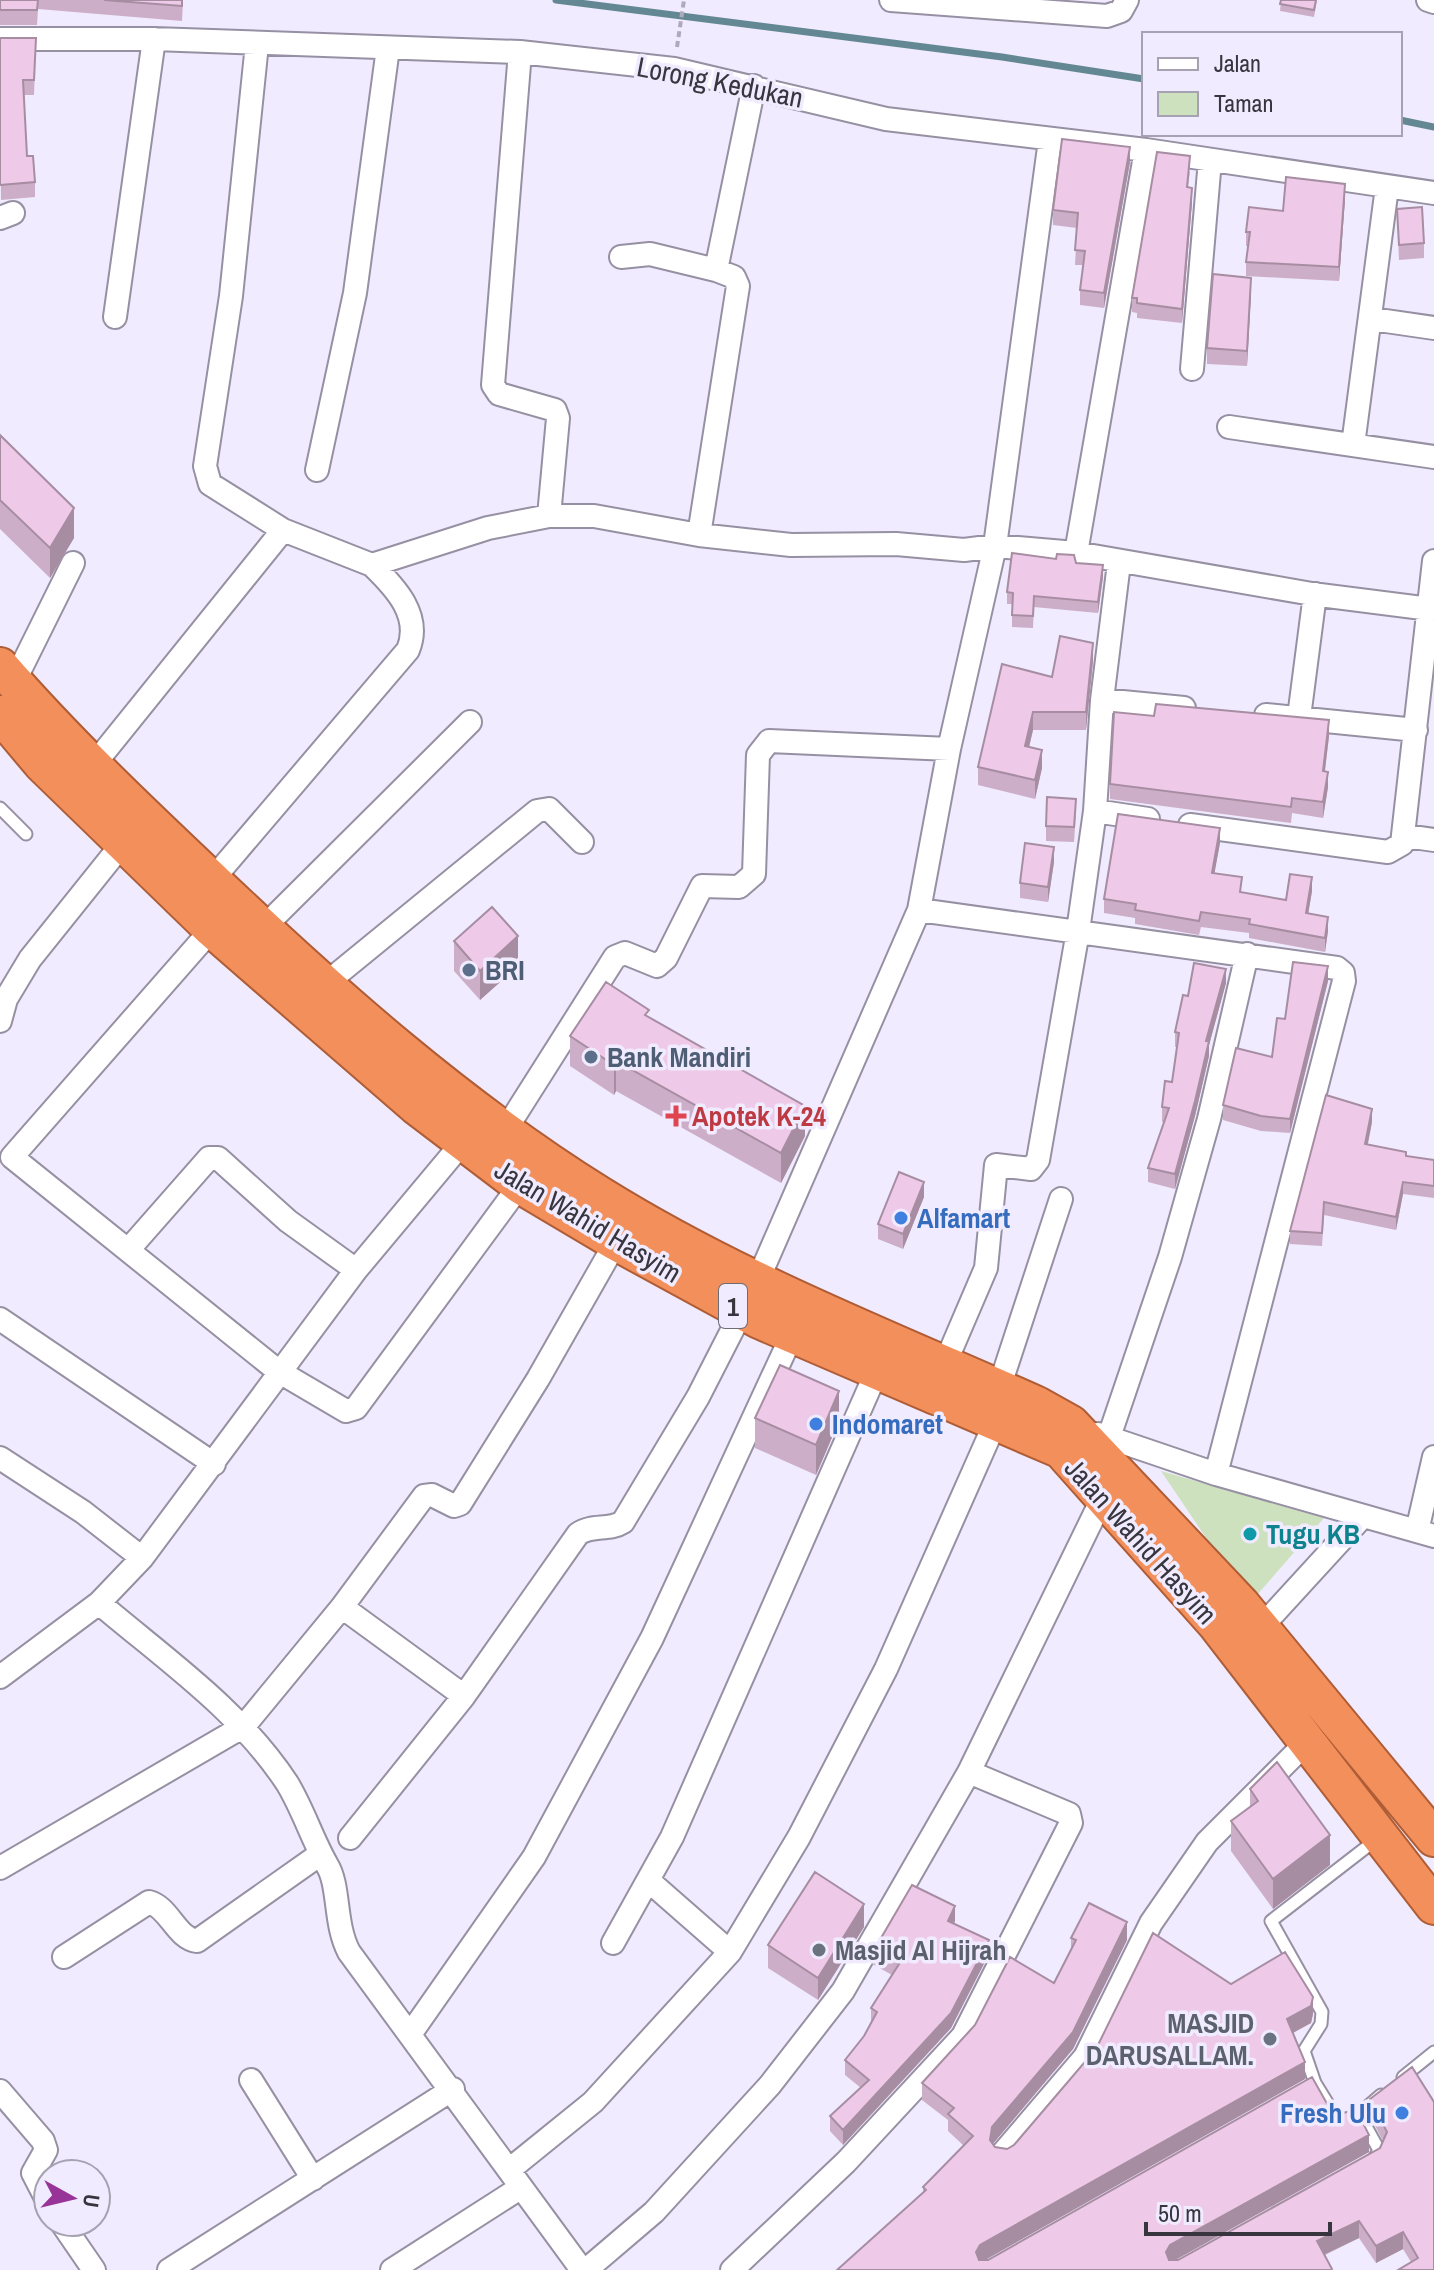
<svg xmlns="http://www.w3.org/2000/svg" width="1434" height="2270" font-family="'Archivo Narrow',sans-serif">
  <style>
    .green { fill: #cee1bf }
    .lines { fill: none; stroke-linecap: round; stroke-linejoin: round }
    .stream { stroke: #648893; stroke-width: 7 }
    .service-casing { stroke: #9690a2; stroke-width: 15 }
    .minor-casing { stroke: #9690a2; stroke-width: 26 }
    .trunk-casing { stroke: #af5d36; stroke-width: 40 }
    .path { stroke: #aeaaba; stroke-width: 4; stroke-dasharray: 6 4; stroke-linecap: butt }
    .service { stroke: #fff; stroke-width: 11 }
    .minor { stroke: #fff; stroke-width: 22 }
    .trunk { stroke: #f28f5b; stroke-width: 36 }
    .wall { fill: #cdaec8 }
    .shaded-wall { fill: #a78da2 }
    .building { fill: #eecae8; stroke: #a78da2; stroke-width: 2 }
    .service-dot { fill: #5c6f8a; stroke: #f0ebff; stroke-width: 3 }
    .health-dot { fill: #e0444e; stroke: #f0ebff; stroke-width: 3 }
    .shop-dot { fill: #3f7fe0; stroke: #f0ebff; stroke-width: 3 }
    .culture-dot { fill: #0f9aa8; stroke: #f0ebff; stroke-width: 3 }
    .worship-dot { fill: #6b7280; stroke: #f0ebff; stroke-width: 3 }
    .labels { text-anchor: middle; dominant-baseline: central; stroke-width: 7; stroke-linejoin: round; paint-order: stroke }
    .shield { fill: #f0ebff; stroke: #6e6c77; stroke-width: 2 }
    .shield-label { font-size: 26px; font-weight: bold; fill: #37353d }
    .street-label { font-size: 28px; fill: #37353d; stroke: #f0ebff }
    .service-label { font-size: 28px; font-weight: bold; fill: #4e5e75; stroke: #f0ebff; text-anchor: start }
    .health-label { font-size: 28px; font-weight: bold; fill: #be3a42; stroke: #f0ebff; text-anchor: start }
    .shop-label { font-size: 28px; font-weight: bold; fill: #366cbe; stroke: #f0ebff; text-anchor: start }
    .culture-label { font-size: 28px; font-weight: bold; fill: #0d838f; stroke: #f0ebff; text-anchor: start }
    .worship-label { font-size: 28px; font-weight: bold; fill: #5b616d; stroke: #f0ebff; text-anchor: start }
  </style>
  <rect width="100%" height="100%" fill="#f0ebff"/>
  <path class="green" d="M1161,1471L1324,1518L1250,1603Z"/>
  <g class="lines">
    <path class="stream" d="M556,0L1002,57L1144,79
      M1400,120L1434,127"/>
    <defs>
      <path id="service" d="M0,808L26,834
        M1403,2077L1434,2052
        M1315,2083L1304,2051L1321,2024L1322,2012L1271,1921L1377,1839
        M1312,2084L1315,2083L1339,2122L1344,2123
        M1374,2159L1379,2150L1359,2114L1381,2095"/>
      <path id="minor" d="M891,0L1107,16L1121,11L1127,0
        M1428,0L1434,2
        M0,39H154L520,52L674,69L886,119L1146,150L1434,193
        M257,44L231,296L205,466L210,484L283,530L372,565L488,528L549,516H594L699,535L791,545L896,544L964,550L995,546L1076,553L1312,594L1430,609
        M520,52L493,385L499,394L555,410L558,418L549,516
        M0,218L13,213
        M621,257L650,254L716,270L754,86
        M115,317L154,39
        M1372,319L1434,328
        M1192,369L1210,160
        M1229,427L1434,457
        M1353,445L1387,187
        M317,470L355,293L388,48
        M699,535L738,286L734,277L716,270
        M1076,553L1146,150
        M1119,563L1102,700L1095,811L1148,819
        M14,682L73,563
        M1102,700L1184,708
        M1266,715L1416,730
        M1299,717L1315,594
        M92,767L283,530
        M1190,825L1388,852L1402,844L1434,561
        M1406,836L1434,840
        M212,880L408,650C422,616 396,588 372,565
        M919,910L1337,968L1343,973L1344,981L1216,1474
        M263,928L470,722
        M212,929L12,1157L278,1371L346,1411L356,1408L520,1185
        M324,985L537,811L549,809L582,842
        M0,1021L6,999L30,959L123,843
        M506,1129L615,957L625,953L657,966L666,958L702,886L739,887L754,874L758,755L769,741L949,749
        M129,1249L209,1158H218L288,1221L356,1270
        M757,1282L919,910L949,749L995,546L1050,140
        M0,1319L214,1464
        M944,1366L986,1268L996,1165L1031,1169L1038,1160L1078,931L1095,811
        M999,1388L1061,1199
        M1098,1434L1216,1474L1434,1536
        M1109,1437L1170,1257L1209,1119L1247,954
        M0,1458L83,1512L142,1558
        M1417,1531L1434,1457
        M99,1603C165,1659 239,1710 287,1783C303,1809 312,1839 327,1865C340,1886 334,1924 349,1952L582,2270
        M342,1607L464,1696
        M1253,1636L1363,1516
        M0,1677L99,1603L142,1558L356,1270L463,1142
        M350,1838L464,1696L578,1534C592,1524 609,1531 623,1522L698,1397L742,1311
        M0,1868L244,1726L342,1607L424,1496L432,1495L454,1506L460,1504L538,1379L616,1242
        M649,1881L730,1952
        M613,1943L672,1837L876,1373
        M64,1957L149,1902C169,1907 176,1938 197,1941L319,1855
        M411,2033L534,1857L652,1638L792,1335
        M251,2080L313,2179
        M0,2091L43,2141L46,2150L33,2173L48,2202
        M1003,2153L1085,2057L1151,1923L1207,1842L1307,1742
        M509,2170L593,2102L730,1952L799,1837L886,1669L996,1421
        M61,2222L94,2270
        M169,2270L453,2089
        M392,2270L520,2188
        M586,2270L654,2212L770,2085L843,1991L969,1772L1104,1495
        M732,2270L846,2162L963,2036L1071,1823L1069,1814L969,1772"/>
      <path id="trunk" d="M0,666C67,743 140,812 214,882C334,996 459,1107 600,1195C738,1281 889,1339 1037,1405L1071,1424L1241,1604L1434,1838
        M0,714L42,764L212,929L416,1106L520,1185L616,1242L759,1320L1061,1450L1216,1624L1434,1906"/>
    </defs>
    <use href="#service" class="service-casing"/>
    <use href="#minor" class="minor-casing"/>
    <use href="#trunk" class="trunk-casing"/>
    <path class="path" d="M677,47L684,0"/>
    <use href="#service" class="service"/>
    <use href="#minor" class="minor"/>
    <use href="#trunk" class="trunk"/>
  </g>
  <path class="wall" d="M0,0H183L182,21L38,9L37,25H0Z
    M1281,0H1317L1314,17L1280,11Z
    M0,38H36L34,95H24L27,156L35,182V197L1,200Z
    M1130,162L1104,308L1080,305V290L1083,265H1075L1077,228L1053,225V210Z
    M1190,171L1188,187L1192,202L1182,323L1137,318V313L1132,312V298Z
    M1345,199L1339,281L1246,276V262L1248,246H1246V232L1283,211Z
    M1397,209L1424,243V258L1399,260Z
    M1251,293L1247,366L1207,364V348Z
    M0,435L74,538L50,578L0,529Z
    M1076,563L1103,577L1098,613L1034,607L1033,628L1012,627V604H1007V592Z
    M1093,661L1086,730H1033L1029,747L1042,768L1035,799L978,785V767L1052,677Z
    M1329,736L1325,771L1328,787L1323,818L1292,813L1291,823L1110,799V784Z
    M1076,814L1074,842L1046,841V826Z
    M1220,843L1214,873L1242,892L1286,900L1312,891L1308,914L1328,931L1325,952L1249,938V933L1201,927L1199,935L1135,924V918L1104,913V899Z
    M1054,862L1048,902L1020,898V883Z
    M454,941L518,966L480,1000L454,971Z
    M1328,981L1290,1133L1261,1131L1223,1120V1105L1272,1057L1285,1019Z
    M1226,983L1209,1045V1056L1195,1116L1175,1189L1148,1182V1168L1164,1122H1162V1107L1172,1082L1177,1047H1175V1032L1188,996Z
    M649,1017L805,1136L781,1183L616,1091L614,1095L570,1066V1036Z
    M1372,1122L1368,1144L1406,1156L1434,1160V1198L1403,1194L1396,1230L1324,1215L1322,1246L1290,1244V1231Z
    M924,1197L903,1249L878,1239V1224Z
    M755,1418L839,1421L816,1475L755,1448Z
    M1250,1789L1330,1865L1273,1909L1231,1851V1821L1250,1807Z
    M955,1921L954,1924L989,1954L951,2028L843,2145L830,2131V2116L861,2088L845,2075V2060L864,2036L871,2023V2008L892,1975L874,1965V1950Z
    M864,1927L818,2000L768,1968V1945Z
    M1071,1938L1127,1940L1073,2049L992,2144L995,2147L1007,2149L1231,1984L1313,2014L1311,2023L1293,2033L1305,2079L984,2260H988L1334,2116L1369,2152L1175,2260H1178L1380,2148L1383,2141L1370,2116V2099L1412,2067L1434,2270L1411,2262L1403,2249L1376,2263L1359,2238L1325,2255L1332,2270H837L923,2193V2187L964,2146L948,2131V2120L922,2100V2083L1054,1983L1071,1949Z"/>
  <path class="shaded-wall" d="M1130,147V162L1104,308V293Z
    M1345,184V199L1339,281V267Z
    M1192,188V202L1182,323V309Z
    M1251,278V293L1247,366V351Z
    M74,508V538L50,578V548Z
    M1103,565V577L1098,613V602Z
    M1093,643V661L1086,730V712Z
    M1033,712V730L1025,764V746Z
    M1329,720V736L1323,786V771Z
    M1042,750V768L1035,799V780Z
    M1328,772V787L1323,818V802Z
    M1220,828V843L1212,887V873Z
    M1054,847V862L1048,902V887Z
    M1312,877V891L1306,927V913Z
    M1328,917V931L1325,952V938Z
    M518,936V966L480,1000V971Z
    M1328,966V981L1290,1133V1119Z
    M1226,969V983L1209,1045V1056L1195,1116L1175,1189V1174L1206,1041Z
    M616,1061V1091L614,1095V1065Z
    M805,1106V1136L781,1183V1153Z
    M1372,1109V1122L1365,1157V1144Z
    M924,1182V1197L903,1249V1234Z
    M1403,1182V1194L1396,1230V1217Z
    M839,1391V1421L816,1475V1445Z
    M1330,1835V1865L1273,1909V1879Z
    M864,1904V1927L818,2000V1978Z
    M955,1906V1921L948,1935V1921Z
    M1127,1922V1940L1073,2049L992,2145L990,2140L992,2127Z
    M989,1940V1954L951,2028L843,2145V2130Z
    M1313,1997V2014L1311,2023L1287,2036V2019Z
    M1305,2062V2079L980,2263L976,2252L980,2245Z
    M1369,2135V2152L1170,2263L1166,2252L1170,2245Z
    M1359,2221V2238L1317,2258V2241Z
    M1403,2232V2249L1376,2263V2246Z"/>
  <path class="building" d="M0,0H38L37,10H0Z
    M104,0H182V6Z
    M1281,0H1316L1314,10L1280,4Z
    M0,38H36L34,80H23L27,156H33L35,182L0,185Z
    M1062,139L1130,147L1104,293L1080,290L1085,251L1075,250L1078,213L1053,210Z
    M1157,152L1190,156L1187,187L1192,188L1182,309L1137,303V298H1132Z
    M1286,177L1345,184L1339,267L1246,262L1250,232H1246L1249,207L1283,211Z
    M1422,207L1424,243L1399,245L1397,209Z
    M1213,274L1251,278L1247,351L1207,348Z
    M0,435L74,508L50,548L0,500Z
    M1012,553L1056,559L1057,554L1074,555L1076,563L1103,565L1098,602L1034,596L1033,616L1012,615L1013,593L1007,592Z
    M1060,636L1093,643L1086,712H1033L1025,746L1042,750L1035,780L978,767L1002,664L1052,677Z
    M1156,704L1329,720L1323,771L1328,772L1323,802L1292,798L1291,807L1110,784L1114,712L1154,716Z
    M1047,797L1076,799L1074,827L1046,826Z
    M1118,814L1220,828L1212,873L1242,877L1240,892L1286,900L1290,874L1312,877L1306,913L1328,917L1325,938L1249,924L1250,919L1201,912L1199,921L1135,910L1136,904L1104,899Z
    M1025,843L1054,847L1048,887L1020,883Z
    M492,907L518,936L480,971L454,941Z
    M1293,962L1328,966L1290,1119L1261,1116L1223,1105L1236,1048L1272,1057L1277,1018L1285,1019Z
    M1194,963L1226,969L1206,1041H1209L1195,1101L1175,1174L1148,1168L1169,1108L1162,1107L1165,1081L1172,1082L1179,1033L1175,1032L1183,995L1188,996Z
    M606,982L649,1010L645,1015L805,1106L781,1153L616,1061L614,1065L570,1036Z
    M1326,1095L1372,1109L1365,1144L1406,1152V1156L1434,1160V1186L1403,1182L1396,1217L1324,1202L1322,1233L1290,1231Z
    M899,1172L924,1182L903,1234L878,1224Z
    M780,1365L839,1391L816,1445L755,1418Z
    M1277,1762L1330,1835L1273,1879L1231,1821L1258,1801L1250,1789Z
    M815,1872L864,1904L818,1978L768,1945Z
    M912,1885L955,1906L948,1921L989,1940L951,2013L843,2130L830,2116L869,2080L845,2060L864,2036L877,2012L871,2008L899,1964L874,1950Z
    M1089,1903L1127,1922L1073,2032L992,2127L990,2140L995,2147L1007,2149L1014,2145L1096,2049L1153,1933L1231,1984L1285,1952L1313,1997L1311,2006L1287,2019L1305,2062L980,2245L976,2252L979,2260H988L1312,2077L1334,2116L1356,2109L1369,2135L1170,2245L1166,2252L1169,2260H1178L1380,2148L1387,2132L1370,2099L1412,2067L1434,2102V2270H1398L1418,2258L1403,2232L1376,2246L1359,2221L1317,2241L1332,2269L1331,2270H837L926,2190L923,2187L973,2136L948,2114L954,2108L922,2083L975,2025L1010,1957L1054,1983L1076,1940L1071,1938Z"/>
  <g class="service-dot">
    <circle cx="469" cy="970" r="8"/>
    <circle cx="591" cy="1057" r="8"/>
  </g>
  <path class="health-dot" d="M672 1104h8v8h8v8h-8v8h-8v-8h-8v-8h8z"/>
  <g class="shop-dot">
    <circle cx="901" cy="1218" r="8"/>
    <circle cx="816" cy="1424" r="8"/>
    <circle cx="1402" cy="2113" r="8"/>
  </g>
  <circle class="culture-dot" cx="1250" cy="1534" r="8"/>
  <g class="worship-dot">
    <circle cx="819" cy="1950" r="8"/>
    <circle cx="1270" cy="2039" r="8"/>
  </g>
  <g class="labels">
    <rect class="shield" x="719" y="1284" width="28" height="44" rx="6"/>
    <g class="shield-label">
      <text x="733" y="1306">1</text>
    </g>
    <g class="street-label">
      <text transform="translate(720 82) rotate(11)">Lorong Kedukan</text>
      <text transform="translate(588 1221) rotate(31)">Jalan Wahid Hasyim</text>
      <text transform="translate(1141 1541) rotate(48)">Jalan Wahid Hasyim</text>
    </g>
    <g class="service-label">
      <text x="485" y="970">BRI</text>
      <text x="607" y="1057">Bank Mandiri</text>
    </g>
    <g class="health-label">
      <text x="692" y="1116">Apotek K-24</text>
    </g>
    <g class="shop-label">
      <text x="917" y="1218">Alfamart</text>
      <text x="832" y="1424">Indomaret</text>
      <text x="1386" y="2113" text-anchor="end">Fresh Ulu</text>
    </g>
    <g class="culture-label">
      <text x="1266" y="1534">Tugu KB</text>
    </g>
    <g class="worship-label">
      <text x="835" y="1950">Masjid Al Hijrah</text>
      <text x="1254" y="2023" text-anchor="end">MASJID<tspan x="1254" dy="32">DARUSALLAM.</tspan></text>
    </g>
  </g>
  <rect x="1142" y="32" width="260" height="104" fill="#f0ebff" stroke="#a6a2b1" stroke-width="2"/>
  <rect x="1158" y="58" width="40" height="12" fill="#ffffff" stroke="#a6a2b1" stroke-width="2"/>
  <text x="1214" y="72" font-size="24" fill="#37353d">Jalan</text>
  <rect x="1158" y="92" width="40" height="24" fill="#cee1bf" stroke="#a6a2b1" stroke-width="2"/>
  <text x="1214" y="112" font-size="24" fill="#37353d">Taman</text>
  <g transform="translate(72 2198) rotate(98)"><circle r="38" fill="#f0ebff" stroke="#a6a2b1" stroke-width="2"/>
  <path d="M0-6L14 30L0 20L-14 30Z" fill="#983398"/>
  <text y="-12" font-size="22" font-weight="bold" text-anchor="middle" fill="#37353d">U</text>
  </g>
  <path d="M1146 2222v12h184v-12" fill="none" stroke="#37353d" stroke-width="4"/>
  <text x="1158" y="2222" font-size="24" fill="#37353d" stroke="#f0ebff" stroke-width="6" paint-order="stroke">50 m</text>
</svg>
